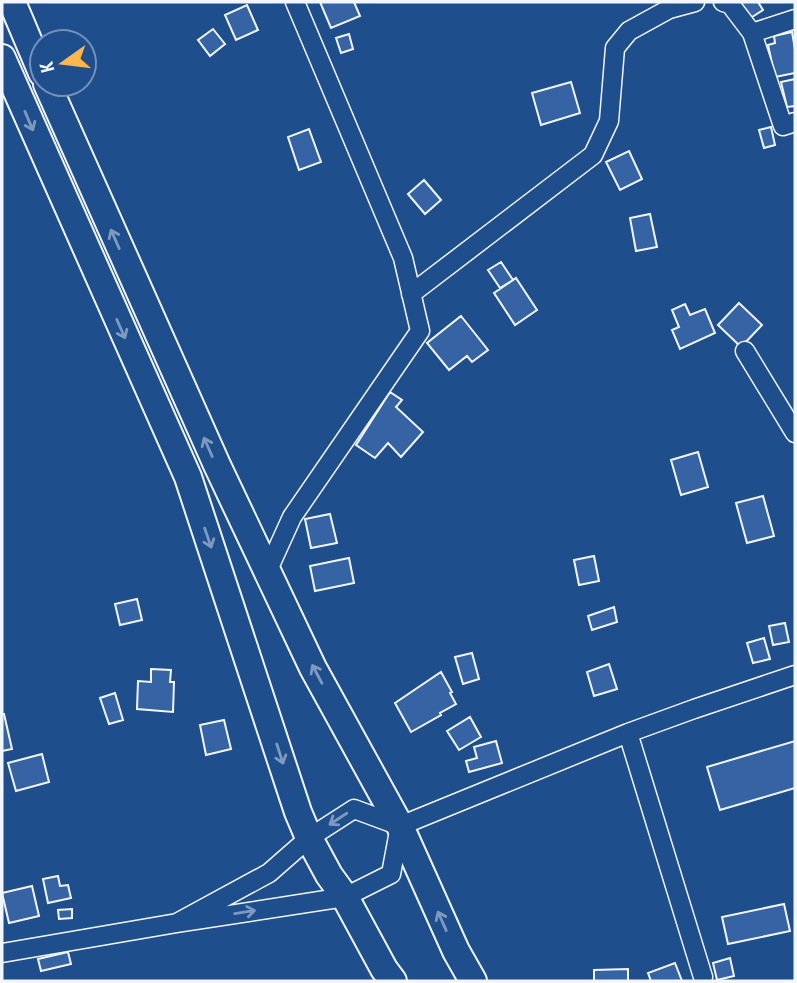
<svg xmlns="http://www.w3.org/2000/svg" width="797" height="983" font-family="'PT Sans Narrow',sans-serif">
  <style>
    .building { fill: #3563a3; stroke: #f2f6ff; stroke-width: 2 }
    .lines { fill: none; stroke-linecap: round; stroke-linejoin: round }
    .minor-casing { stroke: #f2f6ff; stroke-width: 21 }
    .highway-casing { stroke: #f2f6ff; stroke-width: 30 }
    .minor { stroke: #1f4e8c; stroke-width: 18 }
    .highway { stroke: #1f4e8c; stroke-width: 26 }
    .oneway { stroke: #7e9ac0 }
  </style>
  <rect width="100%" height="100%" fill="#1f4e8c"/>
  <path class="building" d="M320,2H354L360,16L331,28Z
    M737,2H758L763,10L749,19Z
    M247,5L258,30L236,40L225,15Z
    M213,29L225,44L210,56L198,40Z
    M792,32L795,49V73L775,77L768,45L775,43L774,36Z
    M349,34L353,49L341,53L336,38Z
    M795,79V106L787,107L781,82Z
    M571,82L580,113L541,125L532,93Z
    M771,127L775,145L764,148L759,130Z
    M309,129L321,162L299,170L288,137Z
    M629,151L642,179L620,190L606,162Z
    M424,180L441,200L425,214L408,194Z
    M650,214L657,247L636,251L630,218Z
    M501,262L513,280L500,288L488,270Z
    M516,278L537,310L515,325L494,293Z
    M739,303L762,325L741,347L718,325Z
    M685,304L690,315L705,309L715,333L680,349L672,330L679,327L672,310Z
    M461,316L488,350L472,362L467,356L449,370L427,343Z
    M390,392L402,400L396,407L423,432L401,457L388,443L375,458L356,445Z
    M698,452L708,487L681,495L671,460Z
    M763,496L774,536L747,543L736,503Z
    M330,514L337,543L311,548L305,519Z
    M594,556L599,581L579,585L574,560Z
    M349,558L354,583L315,591L310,566Z
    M137,599L142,620L120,625L115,604Z
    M614,607L617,622L592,630L588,616Z
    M785,623L789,642L773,645L769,626Z
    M764,638L770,659L753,663L747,643Z
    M472,653L479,679L463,684L455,657Z
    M609,664L617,689L594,696L587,672Z
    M151,669L171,670L170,682H174L173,712L137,709L138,681L151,682Z
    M441,672L452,692L450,693L456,704L440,713L441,715L411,732L395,703Z
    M115,693L123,720L109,724L100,698Z
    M2,714H4L12,749L2,751Z
    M470,717L481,737L459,750L447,731Z
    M224,720L231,749L206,755L200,725Z
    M496,741L502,763L469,772L466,761L477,758L474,747Z
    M795,741V788L720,810L707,767Z
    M42,754L49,782L16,791L8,763Z
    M58,876L60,886L68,885L71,898L48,903L43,879Z
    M32,886L39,916L9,923L2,893Z
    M784,904L790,931L728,944L722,917Z
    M72,909V918L59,919L58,910Z
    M68,952L71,964L41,971L38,959Z
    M730,958L734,976L717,980L713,963Z
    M675,963L682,981H651L648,973Z
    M628,969V981H594V970Z"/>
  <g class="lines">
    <defs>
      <path id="minor" d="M723,2L730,4L752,33L783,126L795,122
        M752,33L795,19
        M411,294L593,155L609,121L615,48L629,31L669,9L695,2
        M745,351L795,433
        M267,572L292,517L420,331L403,258L295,2
        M628,733L703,977
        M177,923L269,873L309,838L354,809L400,826L628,733L694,709L795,675
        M2,953L177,923L345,897L391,874L400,826"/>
      <path id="highway" d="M12,2L42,73
        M2,58L188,477L298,812L309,838L329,875L345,897L384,969L393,981
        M47,84L217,465L313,668L400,826L456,951L473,981"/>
    </defs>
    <use href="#minor" class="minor-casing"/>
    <use href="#highway" class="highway-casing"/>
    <use href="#minor" class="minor"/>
    <use href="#highway" class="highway"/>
  </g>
  <defs><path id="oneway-shaft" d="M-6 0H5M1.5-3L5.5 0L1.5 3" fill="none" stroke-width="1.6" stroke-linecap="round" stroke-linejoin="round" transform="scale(1.75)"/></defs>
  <g class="oneway">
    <use href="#oneway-shaft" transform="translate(29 121) rotate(67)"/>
    <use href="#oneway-shaft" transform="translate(115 239) rotate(-114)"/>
    <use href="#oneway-shaft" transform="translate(121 329) rotate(66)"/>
    <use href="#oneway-shaft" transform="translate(208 447) rotate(-114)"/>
    <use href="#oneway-shaft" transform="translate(208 538) rotate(71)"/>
    <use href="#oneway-shaft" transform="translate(317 674) rotate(-118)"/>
    <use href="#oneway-shaft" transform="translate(280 754) rotate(72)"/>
    <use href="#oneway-shaft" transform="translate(338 819) rotate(147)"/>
    <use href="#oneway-shaft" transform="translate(245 912) rotate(-9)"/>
    <use href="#oneway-shaft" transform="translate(442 921) rotate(-114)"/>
  </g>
  <rect width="797" height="983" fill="none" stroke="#f2f6ff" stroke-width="7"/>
  <g transform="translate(63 63) rotate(256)"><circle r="33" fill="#1f4e8c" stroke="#7391ba" stroke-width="2"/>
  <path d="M0-5L12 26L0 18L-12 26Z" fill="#ffb74d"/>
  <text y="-10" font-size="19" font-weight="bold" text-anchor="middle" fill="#f2f6ff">K</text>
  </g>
</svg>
